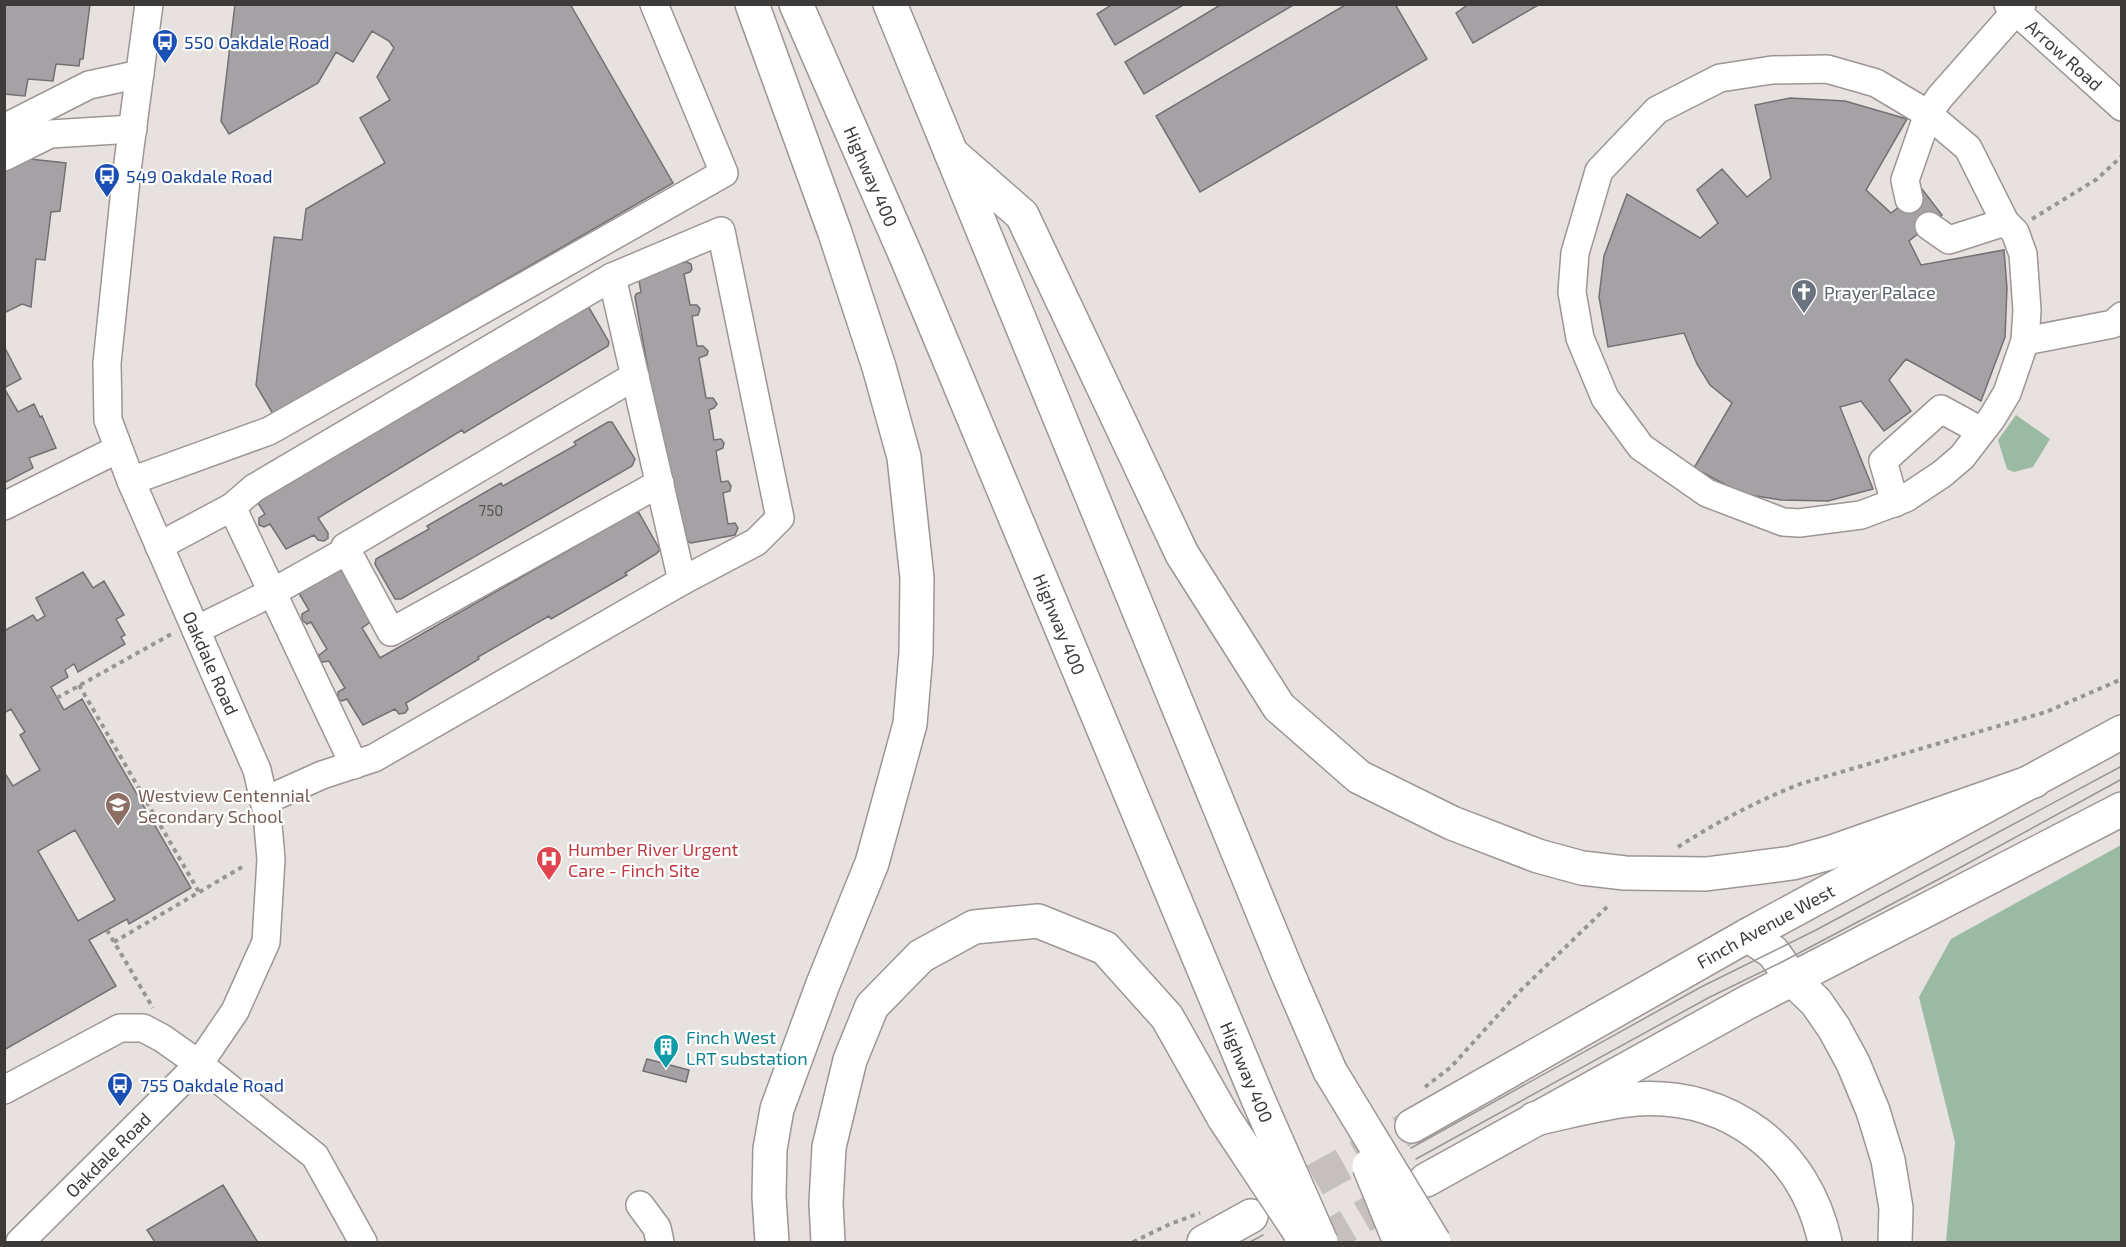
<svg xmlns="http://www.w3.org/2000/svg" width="2126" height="1247" font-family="'Exo 2',sans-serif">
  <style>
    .green { fill: #9bbaa4 }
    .building { fill: #a5a2a6; stroke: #737074; stroke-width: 1.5; fill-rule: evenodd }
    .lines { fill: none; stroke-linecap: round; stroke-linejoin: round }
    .major-tunnel { stroke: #c5c0be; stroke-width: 33; stroke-dasharray: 33 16; stroke-linecap: butt }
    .minor-casing { stroke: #9c9694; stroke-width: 30 }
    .major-casing { stroke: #9c9694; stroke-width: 36 }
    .highway-casing { stroke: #9c9694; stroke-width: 36 }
    .path { stroke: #999593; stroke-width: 4; stroke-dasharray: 4.5 4.5; stroke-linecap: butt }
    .minor { stroke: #fff; stroke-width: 27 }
    .major { stroke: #fff; stroke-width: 33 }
    .highway { stroke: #fff; stroke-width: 33 }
    .tram { stroke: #9a9695; stroke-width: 1.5 }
    .highway-bridge-casing { stroke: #9c9694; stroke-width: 36; stroke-linecap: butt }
    .highway-bridge { stroke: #fff; stroke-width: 33 }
    .labels { text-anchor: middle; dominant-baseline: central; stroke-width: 4.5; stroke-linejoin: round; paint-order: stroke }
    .number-label { font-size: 15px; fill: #575555 }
    .transit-label { font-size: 18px; fill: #164399; stroke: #fff; text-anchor: start }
    .street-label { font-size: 18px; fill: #3d3b3a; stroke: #fff }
    .worship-label { font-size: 18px; fill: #5b616d; stroke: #fff; text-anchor: start }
    .education-label { font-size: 18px; fill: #785e54; stroke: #fff; text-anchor: start }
    .health-label { font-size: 18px; fill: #be3a42; stroke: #fff; text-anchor: start }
    .culture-label { font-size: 18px; fill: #0d838f; stroke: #fff; text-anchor: start }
  </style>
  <rect width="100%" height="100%" fill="#e7e1df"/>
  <path class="green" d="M2016,415L2050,439L2033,467L2014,472L2007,469L1998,440Z
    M2121,845V1242H1946L1955,1142L1919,997L1951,939Z"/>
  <path class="building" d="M4,4H90L83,59H80L79,66L56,64L53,81L28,79L25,96L4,94Z
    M235,4H570L673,183L273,414L256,385L274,237L302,240L306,209L385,163L360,118L390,100L377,77L394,48L389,41L372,31L353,62L336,52L318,83L229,134L221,121Z
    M1113,4H1185L1115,45L1097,14Z
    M1222,4H1295L1144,94L1125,62Z
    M1347,4H1395L1427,59L1200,192L1156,116Z
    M1469,4H1540L1473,43L1456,13Z
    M1790,98L1845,101L1907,119L1866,190L1891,213L1922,189L1942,215L1909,241L1921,265L2004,250L2007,288L2005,337L1981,401L1906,359L1889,380L1911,411L1884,431L1861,401L1840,407L1873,489L1828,501L1781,500L1743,494L1694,468L1732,403L1710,385L1697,364L1684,333L1608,347L1599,297L1604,256L1627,194L1700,238L1718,223L1697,190L1722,169L1747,197L1771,178L1755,105Z
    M30,159L66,163L60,211L51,212L45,260L36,259L31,307L22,304L4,313V172Z
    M687,262L691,264L692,269L690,272L684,274L690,305H697L700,309L698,315L692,316L697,346H703L708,351L707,355L699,358L706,398H713L717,404L714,408L709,410L714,440L721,439L724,443L723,448L716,451L721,482L728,481L731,486L730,491L723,493L728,524L735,523L738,528L735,535L691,543L685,540L678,501L671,498L635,297L636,294L641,292L638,275L642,270Z
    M588,306L609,342L608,346L464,433L462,430L318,518L328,533V538L324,541L318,540L314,535L286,549L270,524L264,527L259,525V518L265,514L256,500Z
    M4,346L21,379L4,388Z
    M4,388L18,412L34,404L40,417L42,416L56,448L29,458L33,468L4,483Z
    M608,422H612L635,459L632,466L401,599H395L375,564L376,559L429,529L427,526L501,483L503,486L576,445L574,442Z
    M635,512L639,513L660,550L656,554L625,573L627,575L551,619L549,616L478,657L479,659L406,703L408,709L405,713L399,714L395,709L363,725L347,699L342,701L338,699V692L345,688L329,661L323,662L320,660L319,655L327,649L311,622L307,624L302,620V614L309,610L300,595V592L340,569L342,571L370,619L369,623L362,628L380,658Z
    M83,572L93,588L104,581L124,615L116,619L125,635L121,637L125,644L78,672L74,664L65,670L68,677L51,687L64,710L82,699L191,888L129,924L127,919L89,940L116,986L4,1050V776L6,775L13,786L40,770L20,735L25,732L11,709L4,713V631L33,615L37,621L45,616L36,598ZM75,830L115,900L78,921L38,851Z
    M647,1059L689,1070L686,1082L643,1071Z
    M223,1185L257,1241L254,1242H155L147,1230Z"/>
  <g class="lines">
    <path class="major-tunnel" d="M1272,1204L1412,1126
      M1320,1242L1408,1190"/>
    <defs>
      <g id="minor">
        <path id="s1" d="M2008,4L2122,107"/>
        <path d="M1827,69L1876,83L1928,114L1968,148L2005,222L2015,232L2023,254L2027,310L2025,341L2007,393L1992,418L1962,457L1942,474L1906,498L1861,515L1799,523L1783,522L1707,493L1641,447L1605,398L1580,338L1572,292L1575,253L1599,171L1657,110L1720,78L1772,70Z"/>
        <path d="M4,128L89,85L140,74"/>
        <path d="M4,157L50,134L133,129"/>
        <path d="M1909,199L1905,180L1928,114L1940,97L2022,4"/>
        <path d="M1929,226L1949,240L2005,222"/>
        <path d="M612,277L682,581"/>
        <path d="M2025,341L2113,324L2122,316"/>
        <path d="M635,376L345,547L391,632L660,483"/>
        <path d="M131,481L269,431L724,173L654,4"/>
        <path d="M1895,503L1883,461L1941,409L1981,431"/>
        <path d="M4,506L118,449"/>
        <path d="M232,507L354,765"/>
        <path d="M159,546L232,507L254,488L612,277L721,231L780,518L756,542L682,581L374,758L322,775L264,801"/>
        <path d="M196,630L273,592L346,551"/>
        <path d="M4,1090L120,1028H143L162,1038L199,1064L315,1156L363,1242"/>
        <path d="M640,1205L657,1228L660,1242"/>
        <path id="s2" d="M20,1242L199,1064L235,1011L266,942L271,859L267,813L257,770L131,481L108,420L107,363L127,170L149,4"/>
      </g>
      <g id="major">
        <path id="s3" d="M1412,1126L1748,935L2122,732"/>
        <path d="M1426,1180L1746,1003L2122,809"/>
        <path d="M1204,1242L1251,1216"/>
      </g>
      <g id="highway">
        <path d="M752,4L835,233L879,367L904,457L917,578L916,653L910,724L872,863L823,984L777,1109L770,1149L769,1197L772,1242"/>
        <path id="s4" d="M796,4L906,256L1258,1099"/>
        <path d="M890,4L1288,974L1330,1071"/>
        <path d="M951,153L1022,215L1182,554L1279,707L1359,777L1452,823L1538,856L1582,868L1625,873L1706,874L1792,863L1829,853L2034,781"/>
        <path d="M1748,935L1773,952L1793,980L1816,1002L1834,1028L1853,1063L1873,1111L1888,1160L1896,1208L1895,1242"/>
        <path d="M1534,1119C1567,1112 1602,1102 1636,1099C1730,1093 1805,1151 1825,1242"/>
        <path d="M828,1242L826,1203L829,1147L850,1060L872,1006L921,956L974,927L1038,921L1105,948L1167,1017L1224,1118"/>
      </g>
    </defs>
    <use href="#minor" class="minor-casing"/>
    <use href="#major" class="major-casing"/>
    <use href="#highway" class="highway-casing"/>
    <path class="path" d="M2032,219L2097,179L2122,156
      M79,685L199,892
      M57,698L175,632
      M1678,847C1717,822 1757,801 1800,784L2046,712L2122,679
      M107,930L153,1008
      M114,942L242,867
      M1425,1087L1451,1067L1517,994L1608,906
      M1133,1242L1170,1224L1200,1213"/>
    <use href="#minor" class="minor"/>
    <use href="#major" class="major"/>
    <use href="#highway" class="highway"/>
    <path class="tram" d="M1411,1148L1701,987L1816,930L2122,766
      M1416,1159L1708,998L1780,963L1941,878L2122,779
      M1250,1242L1263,1235"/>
    <defs>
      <path id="highway-bridge" d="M1330,1071L1434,1242
        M1258,1099L1321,1242
        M1224,1118L1299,1231
        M1369,1166L1400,1242"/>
    </defs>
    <use href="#highway-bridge" class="highway-bridge-casing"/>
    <use href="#highway-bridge" class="highway-bridge"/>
  </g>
  <defs>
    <symbol id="bus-pin" viewBox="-11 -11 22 30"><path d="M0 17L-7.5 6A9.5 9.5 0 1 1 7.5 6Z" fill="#1a4fb4" stroke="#fff"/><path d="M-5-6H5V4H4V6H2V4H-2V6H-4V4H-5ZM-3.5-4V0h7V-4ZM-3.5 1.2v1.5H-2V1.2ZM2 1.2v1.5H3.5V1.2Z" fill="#fff"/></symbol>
    <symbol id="church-pin" viewBox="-11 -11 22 30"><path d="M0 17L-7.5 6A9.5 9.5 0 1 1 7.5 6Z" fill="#6b7280" stroke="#fff"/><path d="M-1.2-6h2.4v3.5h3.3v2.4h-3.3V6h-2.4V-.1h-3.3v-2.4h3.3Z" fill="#fff"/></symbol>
    <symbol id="school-pin" viewBox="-11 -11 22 30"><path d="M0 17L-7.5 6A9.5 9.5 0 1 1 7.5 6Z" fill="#8d6e63" stroke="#fff"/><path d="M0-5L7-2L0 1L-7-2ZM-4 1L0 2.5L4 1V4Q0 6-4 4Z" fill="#fff"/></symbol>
    <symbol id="hospital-pin" viewBox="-11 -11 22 30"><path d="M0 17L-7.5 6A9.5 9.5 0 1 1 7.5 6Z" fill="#e0444e" stroke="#fff"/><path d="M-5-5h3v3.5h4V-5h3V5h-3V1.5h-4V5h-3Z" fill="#fff"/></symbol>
    <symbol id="building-pin" viewBox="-11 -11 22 30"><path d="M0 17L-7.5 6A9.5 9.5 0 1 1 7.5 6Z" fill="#0f9aa8" stroke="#fff"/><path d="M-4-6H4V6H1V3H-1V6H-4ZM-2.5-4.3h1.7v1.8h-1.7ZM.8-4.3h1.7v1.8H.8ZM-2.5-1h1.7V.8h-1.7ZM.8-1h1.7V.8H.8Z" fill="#fff"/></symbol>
  </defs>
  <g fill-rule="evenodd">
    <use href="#bus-pin" x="150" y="27" width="30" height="40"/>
    <use href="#bus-pin" x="92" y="161" width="30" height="40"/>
    <use href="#church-pin" x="1789" y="277" width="30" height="40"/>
    <use href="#school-pin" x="103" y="790" width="30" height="40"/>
    <use href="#hospital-pin" x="534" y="844" width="30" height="40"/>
    <use href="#building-pin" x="651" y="1032" width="30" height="40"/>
    <use href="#bus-pin" x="105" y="1070" width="30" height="40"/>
  </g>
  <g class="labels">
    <g class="number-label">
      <text x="491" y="510">750</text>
    </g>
    <g class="transit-label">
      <text x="184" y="42">550 Oakdale Road</text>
      <text x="126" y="176">549 Oakdale Road</text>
      <text x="140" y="1085">755 Oakdale Road</text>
    </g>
    <g class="street-label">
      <text stroke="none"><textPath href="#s1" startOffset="76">Arrow Road</textPath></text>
      <text stroke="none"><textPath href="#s4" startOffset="188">Highway 400</textPath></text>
      <text stroke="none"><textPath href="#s4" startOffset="674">Highway 400</textPath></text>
      <text transform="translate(211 663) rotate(66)">Oakdale Road</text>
      <text stroke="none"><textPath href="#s3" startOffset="406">Finch Avenue West</textPath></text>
      <text transform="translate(1247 1072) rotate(67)">Highway 400</text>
      <text stroke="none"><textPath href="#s2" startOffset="124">Oakdale Road</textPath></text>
    </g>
    <g class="worship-label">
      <text x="1824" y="292">Prayer Palace</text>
    </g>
    <g class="education-label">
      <text x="138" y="795">Westview Centennial<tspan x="138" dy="21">Secondary School</tspan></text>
    </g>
    <g class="health-label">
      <text x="568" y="849">Humber River Urgent<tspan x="568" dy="21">Care - Finch Site</tspan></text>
    </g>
    <g class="culture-label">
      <text x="686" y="1037">Finch West<tspan x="686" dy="21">LRT substation</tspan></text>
    </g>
  </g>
  <rect width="2126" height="1247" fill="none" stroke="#3d3b3a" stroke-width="12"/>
</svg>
